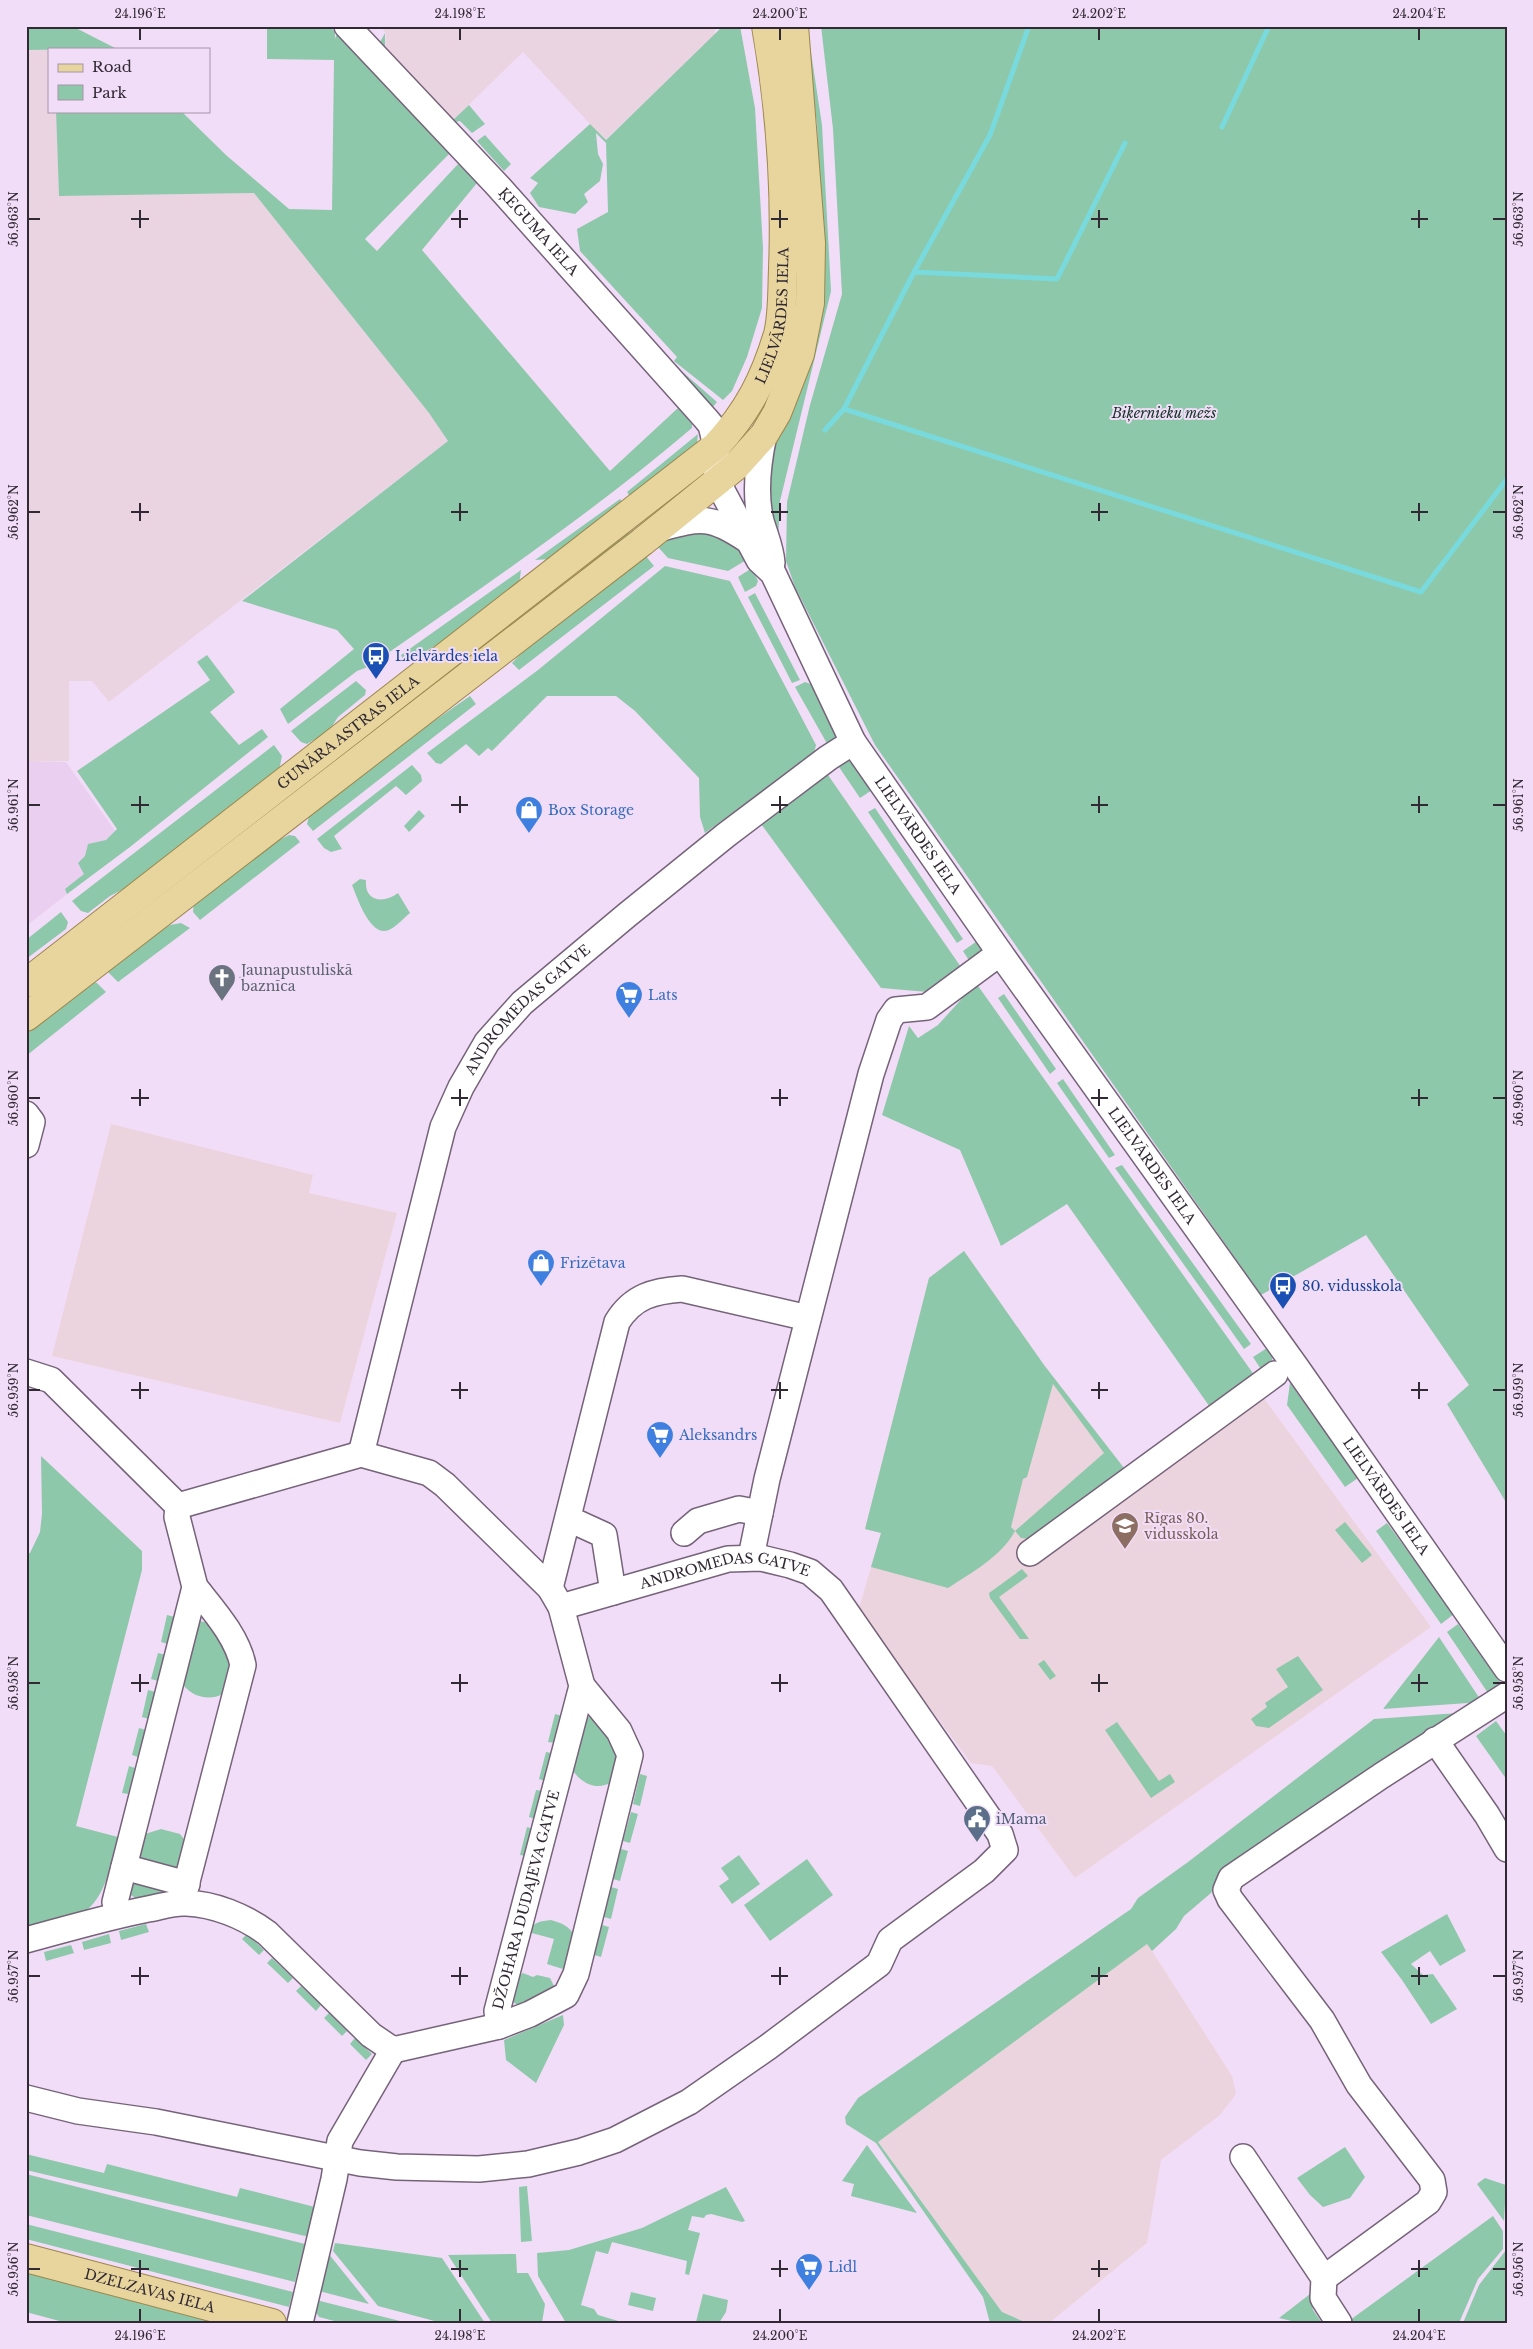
<svg xmlns="http://www.w3.org/2000/svg" width="1533" height="2349" font-family="'Libre Baskerville',serif">
  <style>
    .built { fill: #eacff0 }
    .industrial { fill: #ead4e2 }
    .education { fill: #ecd4de }
    .green { fill: #8ec8aa; fill-rule: evenodd }
    .lines { fill: none; stroke-linecap: round; stroke-linejoin: round }
    .stream { stroke: #79dade; stroke-width: 5 }
    .minor-casing { stroke: #76637a; stroke-width: 28 }
    .major-casing { stroke: #9d874d; stroke-width: 30 }
    .minor { stroke: #fff; stroke-width: 25 }
    .major { stroke: #e7d59d; stroke-width: 28 }
    .ticks { fill: none; stroke: #312933; stroke-width: 2 }
    .labels { text-anchor: middle; dominant-baseline: central; stroke-width: 4; stroke-linejoin: round; paint-order: stroke }
    .street-label { font-size: 14px; fill: #312933; stroke: #f2ddf8 }
    .park-label { font-size: 14px; font-style: italic; fill: #123425; stroke: #f2ddf8 }
    .transit-label { font-size: 14px; fill: #164399; stroke: #f2ddf8; text-anchor: start }
    .shop-label { font-size: 14px; fill: #366cbe; stroke: #f2ddf8; text-anchor: start }
    .worship-label { font-size: 14px; fill: #5b616d; stroke: #f2ddf8; text-anchor: start }
    .education-label { font-size: 14px; fill: #785e54; stroke: #f2ddf8; text-anchor: start }
    .service-label { font-size: 14px; fill: #4e5e75; stroke: #f2ddf8; text-anchor: start }
    .neatline { fill: none; stroke: #312933; stroke-width: 2 }
    .ticks-label { font-size: 12px; text-anchor: middle; fill: #312933 }
  </style>
  <rect width="100%" height="100%" fill="#f2ddf8"/>
  <path class="built" d="M26,762H66L116,832L85,880L26,926Z"/>
  <path class="industrial" d="M381,26H715V35L605,140L523,52L453,120L385,49L386,34Z
    M26,50H49V111H56L59,196L254,193L429,413L448,441L109,702L92,681H69V761L26,762Z"/>
  <path class="education" d="M111,1124L313,1175L309,1193L397,1213L340,1423L52,1356Z
    M964,1251L1044,1365L1139,1487L1263,1397L1431,1627L1075,1878L992,1766L971,1763L856,1608L860,1605L881,1533L865,1529L929,1278Z
    M1147,1943L1232,2076L1236,2094L1220,2115L1161,2160L1147,2243L1049,2323H1027L1002,2312L878,2142Z"/>
  <path class="green" d="M26,26H72L117,49L26,50Z
    M267,26H329L335,32V39L337,33L449,154L365,239L377,251L458,164L477,183L422,250L610,471L678,408L692,424V428C590,515 478,590 368,667L357,671L288,724L280,709L354,649L337,630L242,601L448,441L429,413L254,193L59,196L56,111H181L226,155L289,209L332,210L334,60L267,59Z
    M723,26H740L755,108L763,248L762,308L747,357L732,391L723,400L674,361L677,357L580,251L577,229L608,212L606,143L596,133L598,154L603,164L600,181L584,194L588,202L575,214L539,207L530,193L538,183L530,178L590,124L606,140Z
    M803,26H807L822,125L831,291L780,501L778,542L762,470L824,295L817,124Z
    M821,26H1507V1504L1447,1404L1469,1385L1366,1235L1261,1295L875,745L795,587L786,561L787,502L810,405L842,294L833,129Z
    M385,33V49L453,120L469,105L485,124L472,133L460,121L451,123L381,50L380,42Z
    M485,135L511,164L504,171L477,141Z
    M670,361L717,402L712,408Z
    M698,434L697,444L631,498L627,492Z
    M620,499L623,503L551,559L535,560Z
    M625,527L630,535L582,570L578,564Z
    M725,531L748,559L728,571L668,558L658,547L678,533Z
    M645,555L654,566L519,670L512,663L547,626Z
    M665,566L730,581L816,745L814,753L705,833L700,817L699,778L635,711L616,696H547L492,751L488,748L479,756L466,744L441,764L436,763L427,753L538,670Z
    M752,568L758,581L756,586L745,592L738,577Z
    M521,570L519,585L452,636L409,661L403,660L401,655Z
    M755,593L800,680L792,683L748,597Z
    M207,655L235,692L210,712L239,745L262,729L268,737L130,847L67,894L65,889L84,874L78,863L85,856L88,844L106,840L117,829L77,771L210,680L197,662Z
    M356,681L366,690L365,695L338,717L329,731L307,744L301,742L291,731Z
    M805,682L813,685L838,734L829,747L795,687Z
    M470,696L476,704L313,831L307,824L310,812L408,734L437,719Z
    M274,745L282,756L279,771L139,881L110,896L88,913L81,911L72,901Z
    M848,761L854,762L872,790L860,798L839,767Z
    M412,765L421,775L422,781L406,795L396,786L334,836L342,849L331,852L324,848L317,839Z
    M828,775L961,967L928,992L881,988L761,824Z
    M875,808L963,939L957,943L868,812Z
    M419,810L425,816L409,832L404,826Z
    M289,835L295,836L300,842L200,920L193,912L194,900L255,853Z
    M360,879L366,880C364,902 384,904 398,893L410,913C404,918 396,927 389,930C370,938 357,897 352,885Z
    M61,912L68,922L66,929L26,959V940Z
    M181,923L190,928L118,982L108,972L111,962L170,925Z
    M977,941L984,949L981,957L972,965L963,951Z
    M91,981L97,983L106,992L26,1056V1029Z
    M976,983L1257,1379L1212,1410L1067,1204L1001,1246L960,1150L882,1115L909,1026L918,1038L938,1025Z
    M1004,994L1056,1069L1050,1074L998,998Z
    M1063,1079L1115,1155L1109,1158L1057,1083Z
    M1122,1165L1251,1344L1244,1349L1115,1168Z
    M964,1251L1044,1365L1124,1468L1029,1539L1021,1538L1015,1531C1002,1556 971,1573 948,1588L871,1567L881,1533L865,1529L929,1278ZM1053,1384L1104,1453L1015,1531L1011,1527L1023,1479L1027,1477Z
    M1267,1348L1273,1356L1271,1363L1262,1371L1253,1357Z
    M1290,1383L1358,1478L1345,1487L1287,1405Z
    M41,1456L142,1551V1570L76,1826L118,1837C111,1863 105,1906 76,1916C60,1922 42,1925 26,1929V1553H30L40,1532L42,1514Z
    M1345,1522L1372,1555L1362,1563L1335,1530Z
    M1387,1523L1454,1614L1441,1624L1376,1531Z
    M1022,1569L1028,1576L999,1597L1029,1639H1020L990,1598L989,1593Z
    M167,1615L175,1617L168,1644L161,1642Z
    M199,1621L210,1623L234,1661L223,1694C207,1702 189,1696 180,1680Z
    M1458,1624L1503,1686L1490,1696L1447,1632Z
    M1439,1637L1482,1702L1383,1709Z
    M158,1653L166,1655L158,1681L151,1679Z
    M1298,1656L1323,1690L1269,1728L1256,1726L1251,1719L1267,1707L1265,1703L1288,1687L1276,1669Z
    M1044,1660L1056,1676L1050,1680L1038,1664Z
    M148,1690L156,1692L149,1719L142,1717Z
    M1458,1713L1222,1875L1211,1893L1184,1916L1176,1929L1152,1951L1147,1944L878,2142L1002,2312L1027,2323H990L983,2297L876,2143L846,2124L845,2117L858,2098L1131,1909L1138,1898L1188,1862L1374,1719Z
    M555,1714L562,1716L555,1743L548,1742Z
    M589,1717L598,1721L619,1753L614,1781C595,1793 579,1782 569,1765L585,1719Z
    M1496,1721L1507,1736V1780L1476,1736Z
    M1117,1722L1159,1781L1170,1774L1175,1782L1151,1798L1105,1730Z
    M139,1728L146,1730L138,1757L132,1755Z
    M546,1752L552,1753L545,1781L539,1779Z
    M129,1766L135,1768L128,1794L122,1793Z
    M640,1774L647,1776L640,1806L633,1804Z
    M536,1790L543,1791L535,1819L529,1817Z
    M631,1812L638,1814L630,1843L623,1841Z
    M527,1827L533,1829L526,1856L520,1855Z
    M161,1829L180,1834L187,1843L185,1861C169,1874 158,1868 140,1861L136,1853L145,1834Z
    M621,1849L628,1851L620,1881L613,1879Z
    M739,1855L760,1884L732,1904L719,1886L729,1879L721,1868Z
    M807,1859L833,1895L770,1941L744,1905Z
    M130,1881L166,1888V1893C154,1896 138,1904 129,1893Z
    M611,1887L618,1889L611,1919L604,1917Z
    M1447,1914L1466,1951L1440,1966L1430,1951L1411,1964L1423,1975L1433,1974L1457,2009L1431,2024L1402,1980L1381,1952Z
    M551,1920C562,1923 569,1926 576,1937L566,1970L547,1964L554,1939L528,1932C534,1922 540,1921 551,1920Z
    M146,1924L149,1932L121,1940L119,1931Z
    M602,1925L609,1927L601,1957L594,1955Z
    M109,1934L111,1943L84,1950L82,1942Z
    M247,1934L264,1950L259,1955L242,1939Z
    M71,1945L74,1953L46,1961L44,1952Z
    M272,1958L293,1978L288,1983L267,1963Z
    M523,1973L533,1977L537,1975L550,1978L554,1986L553,1991L518,2005L513,2002L512,1996L518,1976Z
    M301,1986L321,2005L316,2011L296,1991Z
    M329,2013L347,2031L342,2036L324,2018Z
    M563,2015L564,2025L536,2083L506,2060L504,2040Z
    M355,2038L372,2054L366,2060L350,2044Z
    M867,2145L917,2213L851,2196L854,2184L842,2181Z
    M1345,2147L1365,2177L1350,2198L1323,2207L1310,2195L1297,2178Z
    M26,2154L104,2173L107,2164L237,2197L240,2188L315,2207L309,2235L305,2236L26,2170Z
    M26,2174L305,2244L295,2282L26,2215Z
    M1485,2178L1506,2185L1504,2221L1477,2184Z
    M527,2186L532,2241L521,2242L519,2187Z
    M726,2187L745,2221L742,2222L711,2214L706,2215L704,2218L692,2216L688,2230L700,2233L689,2275L685,2274L687,2261L612,2242L608,2254L596,2251L581,2305L594,2309L598,2315L625,2323H566L538,2276L537,2253L569,2250L642,2228Z
    M1493,2216L1503,2231V2249L1478,2279L1459,2323H1346Z
    M26,2224L293,2292L289,2307L26,2239Z
    M1507,2238V2323H1463L1479,2285L1506,2250Z
    M335,2243L442,2258L485,2323H442L378,2306L333,2251Z
    M328,2253L369,2304L319,2291Z
    M516,2254L517,2273H528L545,2304L542,2323H492L448,2255Z
    M26,2271L233,2323H67L26,2312Z
    M631,2292L656,2298L653,2311L628,2305Z
    M703,2294L728,2300L726,2312L719,2323L696,2322Z
    M1310,2294L1313,2310L1322,2323H1300L1279,2318Z
    M316,2300L408,2323H342L319,2317L314,2309Z"/>
  <g class="lines">
    <path class="stream" d="M1222,127L1269,26
      M914,272L1057,279L1125,143
      M844,409L1421,592L1507,479
      M825,430L844,409L914,272L990,135L1029,26"/>
    <defs>
      <g id="minor">
        <path id="s1" d="M347,26L497,185L706,419L711,425L716,446L717,481L759,560L773,573L853,742L1000,953L1296,1367L1507,1669"/>
        <path d="M764,435C758,463 754,493 761,521C765,535 771,548 772,563"/>
        <path d="M658,529C703,517 709,515 749,541"/>
        <path d="M26,1114L32,1122L26,1145"/>
        <path id="s2" d="M26,1372L51,1380L178,1506L361,1454L429,1473L445,1485L550,1588L561,1607L728,1559L761,1558L790,1565L810,1572L831,1590L1000,1834L1005,1850L984,1871L890,1940L879,1964L768,2047L689,2102L615,2140L579,2152L528,2164L479,2169L397,2167L360,2163L156,2122L78,2111L26,2098"/>
        <path id="s3" d="M361,1454L443,1127L461,1087L487,1042L522,1003L627,915L726,835L828,758L853,742"/>
        <path d="M569,1519L604,1535L613,1592"/>
        <path d="M684,1533L698,1521L739,1509L760,1513"/>
        <path d="M1030,1553L1275,1374"/>
        <path d="M751,1557L767,1479L871,1074L889,1020L896,1010L927,1007L1000,953"/>
        <path d="M550,1588L617,1322C633,1296 654,1291 682,1289L808,1318"/>
        <path d="M1435,1740L1487,1815L1507,1849"/>
        <path d="M124,1867L187,1884"/>
        <path d="M184,1902V1893L243,1665C237,1636 213,1610 195,1587"/>
        <path d="M118,1915L115,1902L195,1587L177,1517L178,1506"/>
        <path d="M26,1940C67,1929 107,1917 148,1909C160,1907 174,1902 186,1903C214,1904 244,1916 267,1933L371,2035L393,2050L499,2026L530,2014L566,1995L576,1974L630,1755L619,1731L582,1686"/>
        <path id="s4" d="M499,2026L497,2011L582,1686L561,1607"/>
        <path d="M1243,2157L1324,2278L1323,2298L1339,2323"/>
        <path d="M1324,2278L1428,2202L1434,2192L1432,2180L1359,2085L1322,2020L1230,1899L1226,1890L1231,1878L1381,1776L1507,1695"/>
        <path d="M300,2323L334,2179L340,2141L393,2050"/>
      </g>
      <g id="major">
        <path id="s5" d="M26,983L716,446C748,411 764,380 778,334C783,314 782,290 783,269C786,189 780,106 766,26"/>
        <path d="M26,1017L642,542L736,466L764,435L777,413L800,354L810,303L811,243L794,26"/>
        <path id="s6" d="M26,2258L272,2323"/>
      </g>
    </defs>
    <use href="#minor" class="minor-casing"/>
    <use href="#major" class="major-casing"/>
    <use href="#minor" class="minor"/>
    <use href="#major" class="major"/>
  </g>
  <path class="ticks" d="M140,28V40M460,28V40M780,28V40M1099,28V40M1419,28V40M140,210V228M460,210V228M780,210V228M1099,210V228M1419,210V228M28,219H40M131,219H149M451,219H468M771,219H788M1091,219H1108M1411,219H1428M1493,219H1506M140,503V521M460,503V521M780,503V521M1099,503V521M1419,503V521M28,512H40M131,512H149M451,512H468M771,512H788M1091,512H1108M1411,512H1428M1493,512H1506M140,796V813M460,796V813M780,796V813M1099,796V813M1419,796V813M28,805H40M131,805H149M451,805H468M771,805H788M1091,805H1108M1411,805H1428M1493,805H1506M140,1089V1106M460,1089V1106M780,1089V1106M1099,1089V1106M1419,1089V1106M28,1098H40M131,1098H149M451,1098H468M771,1098H788M1091,1098H1108M1411,1098H1428M1493,1098H1506M140,1382V1399M460,1382V1399M780,1382V1399M1099,1382V1399M1419,1382V1399M28,1390H40M131,1390H149M451,1390H468M771,1390H788M1091,1390H1108M1411,1390H1428M1493,1390H1506M140,1674V1692M460,1674V1692M780,1674V1692M1099,1674V1692M1419,1674V1692M28,1683H40M131,1683H149M451,1683H468M771,1683H788M1091,1683H1108M1411,1683H1428M1493,1683H1506M140,1967V1985M460,1967V1985M780,1967V1985M1099,1967V1985M1419,1967V1985M28,1976H40M131,1976H149M451,1976H468M771,1976H788M1091,1976H1108M1411,1976H1428M1493,1976H1506M140,2260V2277M460,2260V2277M780,2260V2277M1099,2260V2277M1419,2260V2277M28,2269H40M131,2269H149M451,2269H468M771,2269H788M1091,2269H1108M1411,2269H1428M1493,2269H1506M140,2309V2322M460,2309V2322M780,2309V2322M1099,2309V2322M1419,2309V2322"/>
  <defs>
    <symbol id="bus-pin" viewBox="-11 -11 22 30"><path d="M0 17L-7.5 6A9.5 9.5 0 1 1 7.5 6Z" fill="#1a4fb4" stroke="#f2ddf8"/><path d="M-5-6H5V4H4V6H2V4H-2V6H-4V4H-5ZM-3.5-4V0h7V-4ZM-3.5 1.2v1.5H-2V1.2ZM2 1.2v1.5H3.5V1.2Z" fill="#fff"/></symbol>
    <symbol id="shop-pin" viewBox="-11 -11 22 30"><path d="M0 17L-7.5 6A9.5 9.5 0 1 1 7.5 6Z" fill="#3f7fe0" stroke="#f2ddf8"/><path d="M-5-2.5h2.3a2.7 3.5 0 0 1 5.4 0H5L5.5 6h-11ZM-1.5-2.5h3a1.5 2.3 0 0 0-3 0Z" fill="#fff"/></symbol>
    <symbol id="church-pin" viewBox="-11 -11 22 30"><path d="M0 17L-7.5 6A9.5 9.5 0 1 1 7.5 6Z" fill="#6b7280" stroke="#f2ddf8"/><path d="M-1.2-6h2.4v3.5h3.3v2.4h-3.3V6h-2.4V-.1h-3.3v-2.4h3.3Z" fill="#fff"/></symbol>
    <symbol id="supermarket-pin" viewBox="-11 -11 22 30"><path d="M0 17L-7.5 6A9.5 9.5 0 1 1 7.5 6Z" fill="#3f7fe0" stroke="#f2ddf8"/><path d="M-6-5.5h2.5l.6 2H6L4.5 2H-2.5L-4.4-4H-6ZM-1.5 3.2a1.3 1.3 0 1 0 .1 0ZM3 3.2a1.3 1.3 0 1 0 .1 0Z" fill="#fff"/></symbol>
    <symbol id="school-pin" viewBox="-11 -11 22 30"><path d="M0 17L-7.5 6A9.5 9.5 0 1 1 7.5 6Z" fill="#8d6e63" stroke="#f2ddf8"/><path d="M0-5L7-2L0 1L-7-2ZM-4 1L0 2.5L4 1V4Q0 6-4 4Z" fill="#fff"/></symbol>
    <symbol id="civic-pin" viewBox="-11 -11 22 30"><path d="M0 17L-7.5 6A9.5 9.5 0 1 1 7.5 6Z" fill="#5c6f8a" stroke="#f2ddf8"/><path d="M-.6-6.5H3V-4.5H.6V-3L4-1V1h2V6H-6V1h2V-1L-.6-3ZM-1.2 2.5V6h2.4V2.5Z" fill="#fff"/></symbol>
  </defs>
  <g fill-rule="evenodd">
    <use href="#bus-pin" x="360" y="640" width="32" height="43"/>
    <use href="#shop-pin" x="513" y="794" width="32" height="43"/>
    <use href="#church-pin" x="206" y="962" width="32" height="43"/>
    <use href="#supermarket-pin" x="613" y="979" width="32" height="43"/>
    <use href="#shop-pin" x="525" y="1247" width="32" height="43"/>
    <use href="#bus-pin" x="1267" y="1270" width="32" height="43"/>
    <use href="#supermarket-pin" x="644" y="1419" width="32" height="43"/>
    <use href="#school-pin" x="1109" y="1510" width="32" height="43"/>
    <use href="#civic-pin" x="961" y="1803" width="32" height="43"/>
    <use href="#supermarket-pin" x="793" y="2251" width="32" height="43"/>
  </g>
  <g class="labels">
    <g class="street-label">
      <text stroke="none"><textPath href="#s1" startOffset="281">ĶEGUMA IELA</textPath></text>
      <text stroke="none"><textPath href="#s5" startOffset="1021">LIELVĀRDES IELA</textPath></text>
      <text stroke="none"><textPath href="#s5" startOffset="408">GUNĀRA ASTRAS IELA</textPath></text>
      <text stroke="none"><textPath href="#s1" startOffset="1006">LIELVĀRDES IELA</textPath></text>
      <text stroke="none"><textPath href="#s3" startOffset="484">ANDROMEDAS GATVE</textPath></text>
      <text stroke="none"><textPath href="#s1" startOffset="1411">LIELVĀRDES IELA</textPath></text>
      <text stroke="none"><textPath href="#s1" startOffset="1816">LIELVĀRDES IELA</textPath></text>
      <text stroke="none"><textPath href="#s2" startOffset="825">ANDROMEDAS GATVE</textPath></text>
      <text stroke="none"><textPath href="#s4" startOffset="130">DŽOHARA DUDAJEVA GATVE</textPath></text>
      <text stroke="none"><textPath href="#s6" startOffset="128">DZELZAVAS IELA</textPath></text>
    </g>
    <g class="park-label">
      <text x="1164" y="413">Biķernieku mežs</text>
    </g>
    <g class="transit-label">
      <text x="395" y="656">Lielvārdes iela</text>
      <text x="1302" y="1286">80. vidusskola</text>
    </g>
    <g class="shop-label">
      <text x="548" y="810">Box Storage</text>
      <text x="648" y="995">Lats</text>
      <text x="560" y="1263">Frizētava</text>
      <text x="679" y="1435">Aleksandrs</text>
      <text x="828" y="2267">Lidl</text>
    </g>
    <g class="worship-label">
      <text x="241" y="970">Jaunapustuliskā<tspan x="241" dy="16">baznīca</tspan></text>
    </g>
    <g class="education-label">
      <text x="1144" y="1518">Rīgas 80.<tspan x="1144" dy="16">vidusskola</tspan></text>
    </g>
    <g class="service-label">
      <text x="996" y="1819">iMama</text>
    </g>
  </g>
  <rect width="1533" height="2349" fill="none" stroke="#f2ddf8" stroke-width="55"/>
  <rect x="48" y="48" width="162" height="65" fill="#f2ddf8" stroke="#a595a9"/>
  <rect x="58" y="64" width="25" height="8" fill="#e7d59d" stroke="#a595a9"/>
  <text x="92" y="72" font-size="15" fill="#312933">Road</text>
  <rect x="58" y="85" width="25" height="15" fill="#8ec8aa" stroke="#a595a9"/>
  <text x="92" y="98" font-size="15" fill="#312933">Park</text>
  <rect x="28" y="28" width="1478" height="2294" class="neatline"/>
  <g class="ticks-label">
    <text x="140" y="18">24.196°E</text>
    <text x="460" y="18">24.198°E</text>
    <text x="780" y="18">24.200°E</text>
    <text x="1099" y="18">24.202°E</text>
    <text x="1419" y="18">24.204°E</text>
    <text transform="translate(14 219) rotate(-90)" y="4">56.963°N</text>
    <text transform="translate(1519 219) rotate(-90)" y="4">56.963°N</text>
    <text transform="translate(14 512) rotate(-90)" y="4">56.962°N</text>
    <text transform="translate(1519 512) rotate(-90)" y="4">56.962°N</text>
    <text transform="translate(14 805) rotate(-90)" y="4">56.961°N</text>
    <text transform="translate(1519 805) rotate(-90)" y="4">56.961°N</text>
    <text transform="translate(14 1098) rotate(-90)" y="4">56.960°N</text>
    <text transform="translate(1519 1098) rotate(-90)" y="4">56.960°N</text>
    <text transform="translate(14 1390) rotate(-90)" y="4">56.959°N</text>
    <text transform="translate(1519 1390) rotate(-90)" y="4">56.959°N</text>
    <text transform="translate(14 1683) rotate(-90)" y="4">56.958°N</text>
    <text transform="translate(1519 1683) rotate(-90)" y="4">56.958°N</text>
    <text transform="translate(14 1976) rotate(-90)" y="4">56.957°N</text>
    <text transform="translate(1519 1976) rotate(-90)" y="4">56.957°N</text>
    <text transform="translate(14 2269) rotate(-90)" y="4">56.956°N</text>
    <text transform="translate(1519 2269) rotate(-90)" y="4">56.956°N</text>
    <text x="140" y="2340">24.196°E</text>
    <text x="460" y="2340">24.198°E</text>
    <text x="780" y="2340">24.200°E</text>
    <text x="1099" y="2340">24.202°E</text>
    <text x="1419" y="2340">24.204°E</text>
  </g>
</svg>
